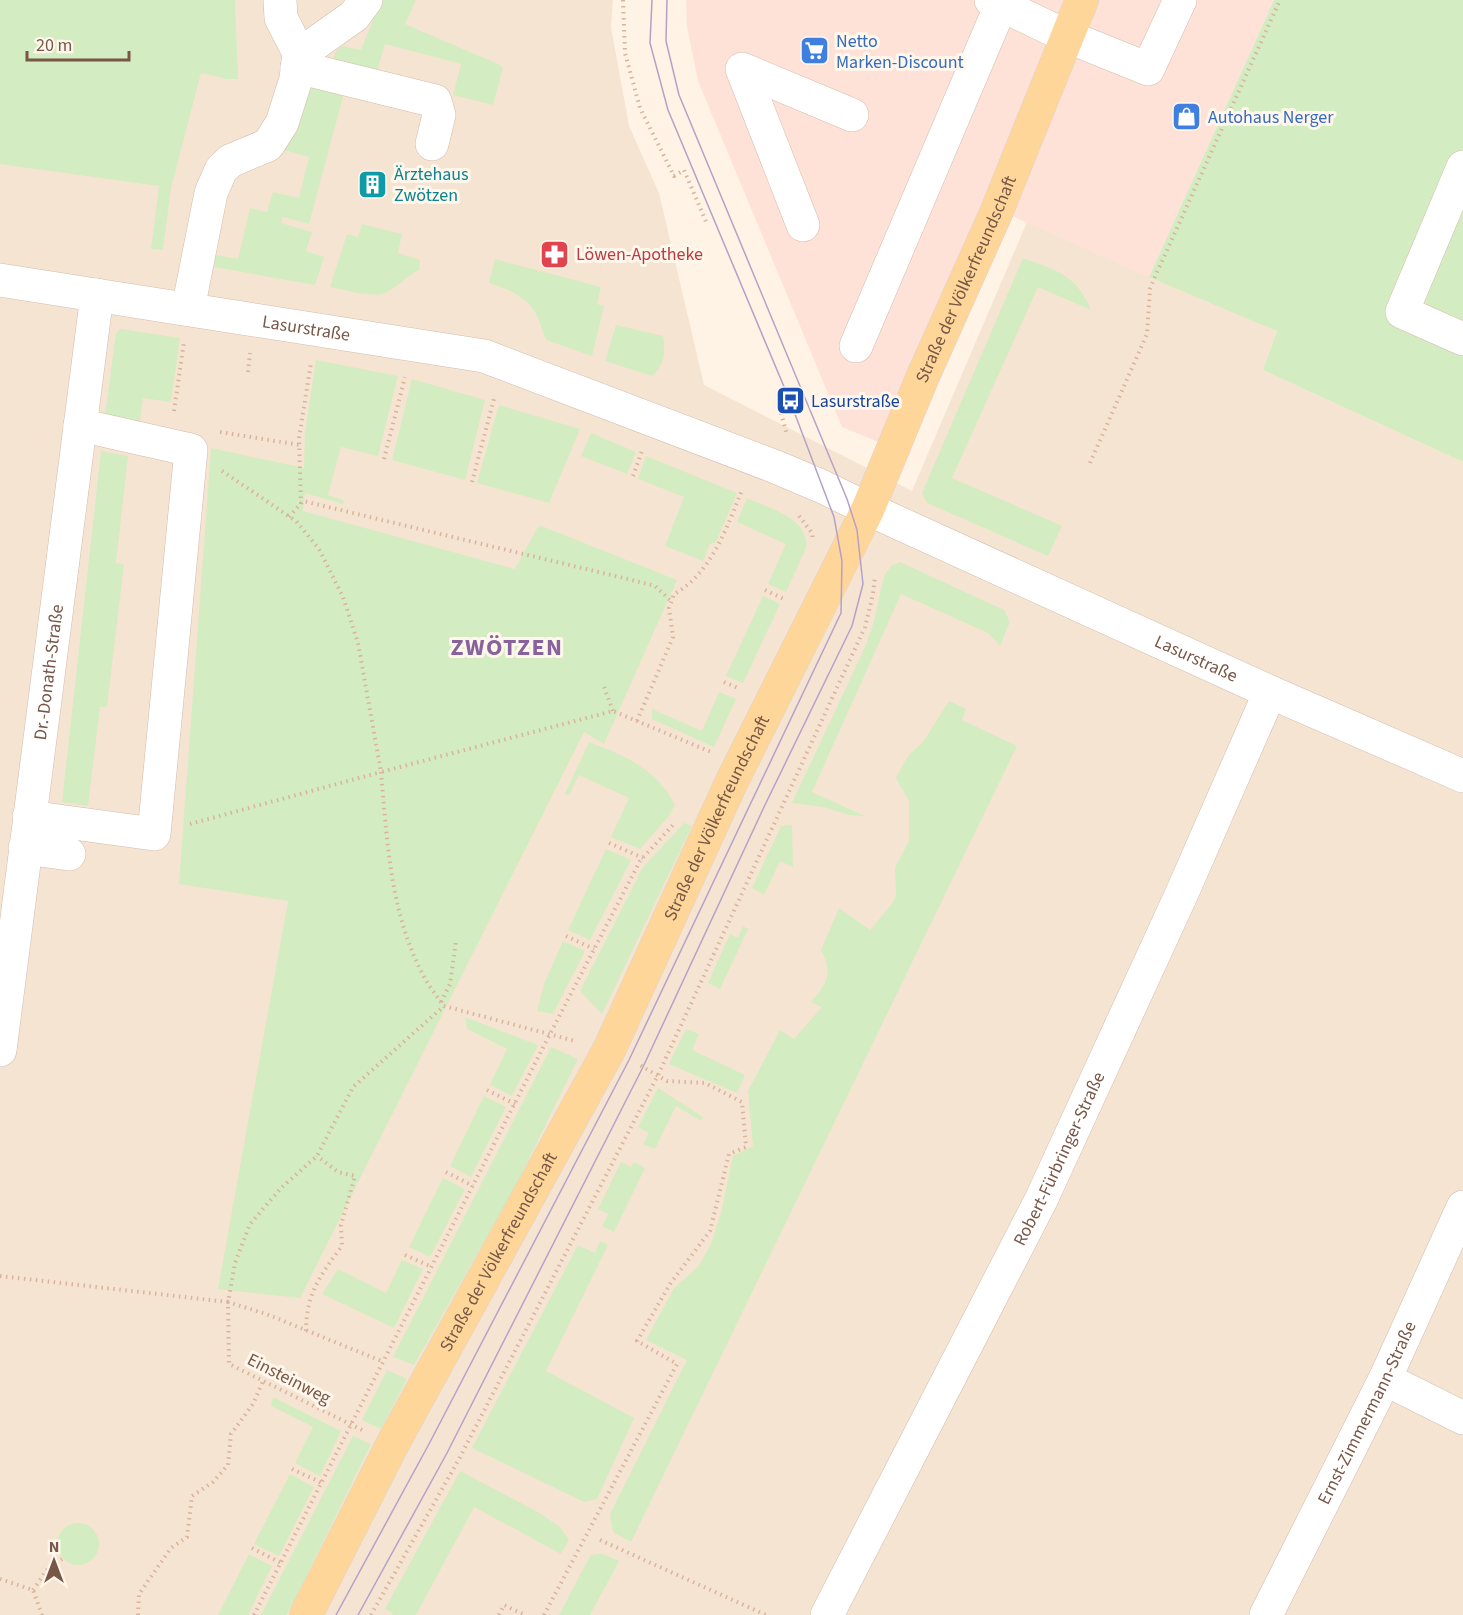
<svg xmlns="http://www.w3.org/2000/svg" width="1463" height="1615" font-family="'Source Sans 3',sans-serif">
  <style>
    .residential { fill: #f6e4d2 }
    .commercial { fill: #ffe2d7 }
    .green { fill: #d4ecc1 }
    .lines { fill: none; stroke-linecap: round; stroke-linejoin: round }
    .minor-casing { stroke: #d2bcac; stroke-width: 34 }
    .major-casing { stroke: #dcd3cf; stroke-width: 34 }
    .path { stroke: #dab39c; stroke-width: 4; stroke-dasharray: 1.5 4.5; stroke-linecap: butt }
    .minor { stroke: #fff; stroke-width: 33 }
    .major { stroke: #ffd69a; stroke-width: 33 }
    .tram { stroke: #b5a1c8; stroke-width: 1.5 }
    .labels { text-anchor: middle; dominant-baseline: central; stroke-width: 6; stroke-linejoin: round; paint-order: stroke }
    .shop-label { font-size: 18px; fill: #366cbe; stroke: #fff7ec; text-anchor: start }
    .culture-label { font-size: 18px; fill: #0d838f; stroke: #fff7ec; text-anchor: start }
    .health-label { font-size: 18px; fill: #be3a42; stroke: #fff7ec; text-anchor: start }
    .street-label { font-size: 18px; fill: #785747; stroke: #fff7ec }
    .transit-label { font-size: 18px; fill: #164399; stroke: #fff7ec; text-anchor: start }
    .district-label { font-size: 24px; font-weight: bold; letter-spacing: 1.5px; fill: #87629c; stroke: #fff7ec }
  </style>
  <rect width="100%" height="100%" fill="#fef3e4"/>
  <path class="residential" d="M102,0H613L611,27L629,126L659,193L704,385L912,491L1027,222L1277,331L1263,370L1463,462V1615H0V20L97,37Z"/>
  <path class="commercial" d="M686,0H1274L1149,277L985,204L881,443L842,427L698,81L687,27Z"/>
  <path class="green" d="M0,0H235L238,79H227L201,73L171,188L163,250L151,249L159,186L0,164Z
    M381,0H416L405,24L498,64L503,68L493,105L453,95L461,64L385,44L376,74L334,62C333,54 336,51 342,46L361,50Z
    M1274,0H1463V462L1263,370L1277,331L1149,277Z
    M310,83L344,93L309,224L283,217L281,223L312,232L306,251L324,257L315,285L214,267L216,255L238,259L250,208L267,212L273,192L299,198L309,157L284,150L300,93Z
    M362,224L402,234L398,253L420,260L419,270C405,277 400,285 387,292C375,299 345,290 330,287L347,234L358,237Z
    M1023,258C1056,270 1077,275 1091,310L1038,287L952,478L1062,526L1048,556L927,503L922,493Z
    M495,259L601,287L597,304L604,306L592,356L546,340C543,333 541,325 538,318C529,297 508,289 489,283Z
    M616,325L663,336C666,351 664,366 652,376L605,361Z
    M121,329L180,338L171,402L143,398L139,427L104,422L116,333Z
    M316,360L398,376L378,456L341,447L328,495L344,500L343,504L305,493L303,511L515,569L539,525L677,580L604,744L584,732L300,1298L218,1289L288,901L179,884L211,448L304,468L305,432Z
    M412,379L485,400L465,480L392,460Z
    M499,405L580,429L549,503L477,483Z
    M591,433L636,452L627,474L581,456Z
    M101,451L128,456L116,563L124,564L107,707H100L88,806L62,802Z
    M646,456L737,493L716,542L710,544L703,561L665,546L684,497L638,479Z
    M747,498C768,508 810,518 806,548L786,592L768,584L786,544L737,522Z
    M900,562L1004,610L1010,622L1000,646L988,633L901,594L812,792L865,816L849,815L823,807L792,803L866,645L874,621L884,576L891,566Z
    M763,596L780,604L743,683L726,676Z
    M719,692L736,699L714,747L652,719V709L702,731Z
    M949,701L966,709L962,720L1017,746L631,1542L613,1532L610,1514L687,1360L646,1340L674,1288L698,1267L711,1244L721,1213L733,1156L753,1146L748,1091L780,1030L794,1039L822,1007L811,1002C828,982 833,975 821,950L839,908L870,930L892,904L896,895L895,868L909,841V801L896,778L908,756L923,742Z
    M589,742C624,755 657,769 675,805L668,817L640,849L611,837L629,798L579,775L569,795L565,794Z
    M684,823L692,826L602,1014L580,991L643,867Z
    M792,825L793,867L780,861L764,895L752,888L781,826Z
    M606,849L631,860L590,940L568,930Z
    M743,926L748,929L720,989L708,983L730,934L738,938Z
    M563,941L585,951L553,1014L537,1011L544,984Z
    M465,1017L538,1045L512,1096L490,1085L507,1049L467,1029Z
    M686,1029L699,1034L692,1050L745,1075L737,1093L669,1064Z
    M551,1047L578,1059L514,1189L414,1365L393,1357Z
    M658,1088L703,1117L701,1121L676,1106L655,1149L643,1144L649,1133L638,1127Z
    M484,1096L506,1107L471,1177L450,1166Z
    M621,1162L631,1167L634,1162L645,1168L614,1232L602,1226L608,1214L598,1209Z
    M443,1178L465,1189L430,1257L409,1247Z
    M600,1241L608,1245L546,1371L634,1418L597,1499L584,1502L472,1448L578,1245L595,1253Z
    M402,1260L423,1269L394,1328L322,1294L338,1269L386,1293Z
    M387,1370L407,1379L381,1429L362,1420Z
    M273,1397L341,1431L320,1476L295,1463L313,1427L271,1406Z
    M353,1436L371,1444L296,1597L286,1615H261Z
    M460,1471L538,1512L560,1527L569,1540L561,1554L474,1507L416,1615H392L393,1613L385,1609Z
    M290,1474L314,1487L279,1556L254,1544Z
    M57 1544a21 21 0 1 1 42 0a21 21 0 1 1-42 0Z
    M249,1554L272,1566L248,1615H218Z
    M595,1554H603L619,1561L590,1615H559L590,1556Z"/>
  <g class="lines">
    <defs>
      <g id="minor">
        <path d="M366,0L354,16L313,45L297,67L435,101L439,115L432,144"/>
        <path d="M991,0L1066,36L1148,69L1180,0"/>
        <path d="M1463,167L1402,312L1463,339"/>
        <path d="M803,225L742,69L852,115"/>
        <path id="s1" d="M0,280L484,356L776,467L823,487L868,509L1270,692L1463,776"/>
        <path d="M188,309L211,193L221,170L230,161L268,145L282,123L296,79L299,53L281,18L280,0"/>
        <path d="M856,346L1001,5"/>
        <path d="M29,817L154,834L191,450L80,425"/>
        <path d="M25,848L69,854"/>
        <path id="s2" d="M0,1050L97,295"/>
        <path d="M1385,1379L1463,1418"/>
        <path id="s3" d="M827,1615L1041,1200L1182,893L1270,692"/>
        <path id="s4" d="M1266,1615L1385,1379L1463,1207"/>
      </g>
      <g id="major">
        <path id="s5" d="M306,1615L392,1445L609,1050L732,781L868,509L923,376L996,213L1082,0"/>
      </g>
    </defs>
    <use href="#minor" class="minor-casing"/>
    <use href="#major" class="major-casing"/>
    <path class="path" d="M623,0L625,53L640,108L674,176L684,170L707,224
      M248,372L250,353
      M174,411L184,342
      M781,413L787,435
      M220,432L300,445
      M384,459L405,377
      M1090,463L1147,334L1150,289L1154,279L1280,0
      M222,471L296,521L319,549L343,597L358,643L381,772L613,711L711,752
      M633,476L642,451
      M472,482L495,395
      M301,504L299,438L311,363
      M799,516L812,533L813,540
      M289,517L303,501L636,581L655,586L671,601
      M765,590L786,600
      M724,682L740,689
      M604,687L613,711
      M637,721L673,637L669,608L674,594C711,574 727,527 742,490
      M190,824L381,772C387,839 390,910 421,971C427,984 436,995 444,1006L575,1041
      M609,843L643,858
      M566,936L594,949
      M441,1002L450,984L456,941
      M487,1090L515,1104
      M446,1172L473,1186
      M405,1255L432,1267
      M0,1276L228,1302L235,1263L250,1224L282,1187L317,1156L353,1087L444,1006
      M306,1331C306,1294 321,1274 342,1246L341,1225L355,1176L338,1172L317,1156
      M362,1430L229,1364L228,1302L266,1314L384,1362
      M292,1469L322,1483
      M600,1540L766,1615
      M252,1548L281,1563
      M0,1579L33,1590L42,1615
      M33,1590L49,1567L62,1559
      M138,1615L139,1594L171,1548L187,1537L192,1496L213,1482L228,1465L231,1434L253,1404L263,1381
      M254,1615L550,1034L640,861L673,825
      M371,1615L459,1459L658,1075L865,627L873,594L875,577
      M499,1615L504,1605L525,1615
      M544,1615L677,1364L637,1341L670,1284L710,1231L729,1154L746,1147L742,1102L705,1083L667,1081L638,1064"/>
    <use href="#minor" class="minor"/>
    <use href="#major" class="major"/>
    <path class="tram" d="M336,1615L429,1444L629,1060L841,613L842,561L834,517L790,401L668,110L650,43L652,0
      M358,1615L447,1453L643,1067L764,807L852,626L863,584L857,530L847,499L679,95L666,41L667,0"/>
  </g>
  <defs>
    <symbol id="supermarket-square" viewBox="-11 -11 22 22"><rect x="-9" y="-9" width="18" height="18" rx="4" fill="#3f7fe0" stroke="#fff7ec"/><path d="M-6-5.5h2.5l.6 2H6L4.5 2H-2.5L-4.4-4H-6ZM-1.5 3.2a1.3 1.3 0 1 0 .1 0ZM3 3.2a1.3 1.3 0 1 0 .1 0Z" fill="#fff"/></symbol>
    <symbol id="shop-square" viewBox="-11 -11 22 22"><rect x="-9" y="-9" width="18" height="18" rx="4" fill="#3f7fe0" stroke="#fff7ec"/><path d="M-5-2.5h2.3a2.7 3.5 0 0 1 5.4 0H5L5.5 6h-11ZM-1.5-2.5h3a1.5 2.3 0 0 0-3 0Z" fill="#fff"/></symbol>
    <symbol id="building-square" viewBox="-11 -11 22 22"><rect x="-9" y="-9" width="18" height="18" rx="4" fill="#0f9aa8" stroke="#fff7ec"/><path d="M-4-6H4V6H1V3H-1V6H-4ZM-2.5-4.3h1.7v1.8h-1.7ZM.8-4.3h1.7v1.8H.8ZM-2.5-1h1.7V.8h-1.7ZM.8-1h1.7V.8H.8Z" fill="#fff"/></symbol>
    <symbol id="pharmacy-square" viewBox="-11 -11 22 22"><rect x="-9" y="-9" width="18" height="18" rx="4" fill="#e0444e" stroke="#fff7ec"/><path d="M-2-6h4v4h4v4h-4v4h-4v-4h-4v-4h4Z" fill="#fff"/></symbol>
    <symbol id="bus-square" viewBox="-11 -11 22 22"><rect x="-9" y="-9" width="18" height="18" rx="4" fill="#1a4fb4" stroke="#fff7ec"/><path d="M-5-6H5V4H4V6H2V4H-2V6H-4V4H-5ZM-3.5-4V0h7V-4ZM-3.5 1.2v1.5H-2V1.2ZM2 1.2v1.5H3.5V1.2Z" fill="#fff"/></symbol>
  </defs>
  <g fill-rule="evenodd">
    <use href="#supermarket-square" x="798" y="34" width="33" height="33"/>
    <use href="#shop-square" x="1170" y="100" width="33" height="33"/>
    <use href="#building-square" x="356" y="168" width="33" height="33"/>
    <use href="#pharmacy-square" x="538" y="238" width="33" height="33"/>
    <use href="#bus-square" x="774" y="384" width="33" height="33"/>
  </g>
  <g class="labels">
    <g class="shop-label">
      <text x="836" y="41">Netto<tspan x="836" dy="21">Marken-Discount</tspan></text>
      <text x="1208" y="117">Autohaus Nerger</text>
    </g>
    <g class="culture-label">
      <text x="394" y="174">Ärztehaus<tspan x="394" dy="21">Zwötzen</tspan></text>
    </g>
    <g class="health-label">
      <text x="576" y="254">Löwen-Apotheke</text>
    </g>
    <g class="street-label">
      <text stroke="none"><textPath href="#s5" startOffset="1491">Straße der Völkerfreundschaft</textPath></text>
      <text stroke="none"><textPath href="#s1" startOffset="310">Lasurstraße</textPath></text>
      <text stroke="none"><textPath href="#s1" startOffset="1264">Lasurstraße</textPath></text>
      <text stroke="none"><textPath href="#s2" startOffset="381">Dr.-Donath-Straße</textPath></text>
      <text stroke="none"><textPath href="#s5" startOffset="897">Straße der Völkerfreundschaft</textPath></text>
      <text stroke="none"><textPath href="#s3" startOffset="512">Robert-Fürbringer-Straße</textPath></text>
      <text stroke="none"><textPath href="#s5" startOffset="411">Straße der Völkerfreundschaft</textPath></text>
      <text transform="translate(289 1379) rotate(27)">Einsteinweg</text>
      <text stroke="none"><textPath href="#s4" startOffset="226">Ernst-Zimmermann-Straße</textPath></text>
    </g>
    <g class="transit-label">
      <text x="811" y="401">Lasurstraße</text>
    </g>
    <g class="district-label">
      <text x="507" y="647">ZWÖTZEN</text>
    </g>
  </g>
  <g transform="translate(54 1561)" stroke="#fff7ec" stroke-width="4.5" paint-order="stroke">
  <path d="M0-4.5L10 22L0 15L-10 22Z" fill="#785747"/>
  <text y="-9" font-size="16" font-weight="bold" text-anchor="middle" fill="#785747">N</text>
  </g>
  <path d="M27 51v9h102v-9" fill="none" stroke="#785747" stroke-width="3"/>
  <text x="36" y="51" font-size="18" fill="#785747" stroke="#fff7ec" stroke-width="4.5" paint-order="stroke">20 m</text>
</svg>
